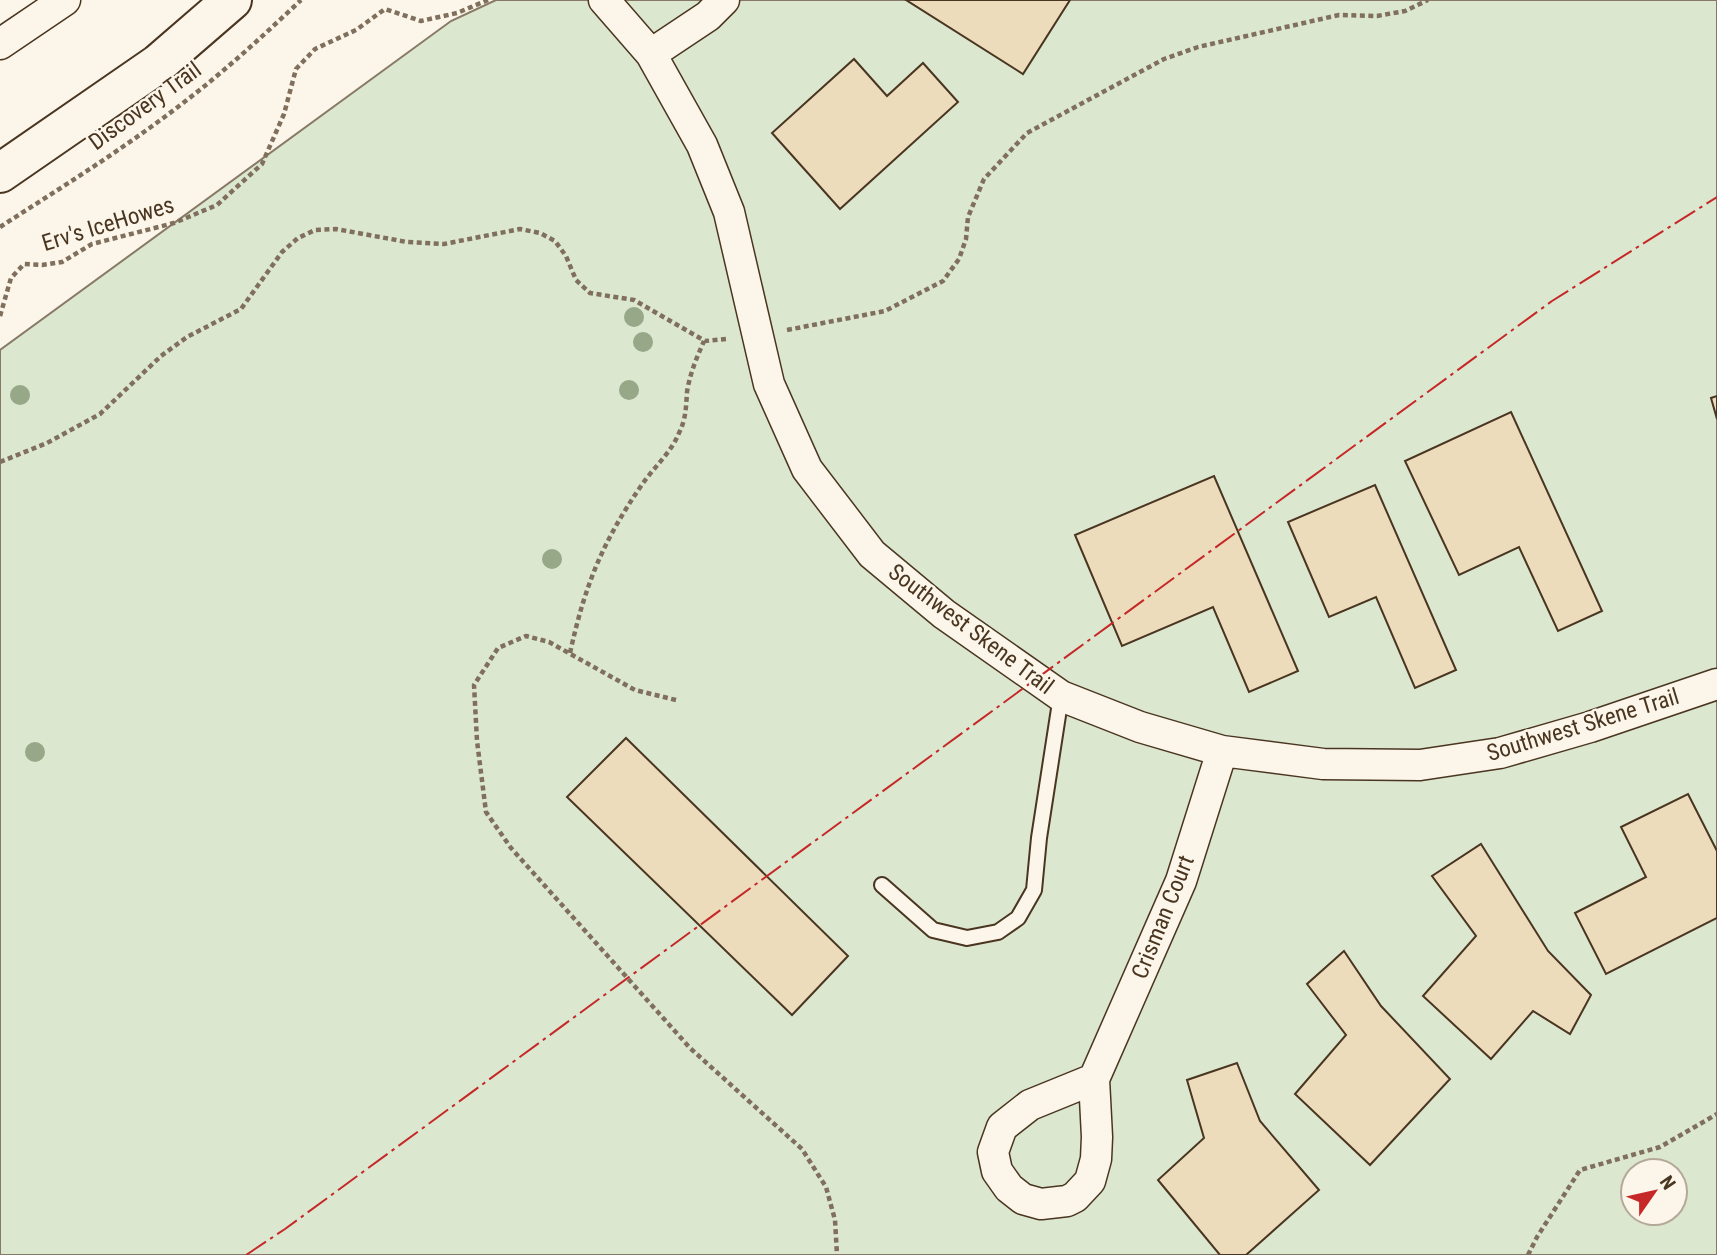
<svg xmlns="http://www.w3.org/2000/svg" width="1717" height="1255" font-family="'Roboto Condensed',sans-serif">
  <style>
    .green { fill: #dce7d0; stroke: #887966; stroke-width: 2; fill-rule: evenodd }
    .building { fill: #ecdcbc; stroke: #4a3520; stroke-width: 2 }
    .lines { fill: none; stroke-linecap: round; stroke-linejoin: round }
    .lane-casing { stroke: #4a3520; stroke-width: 18 }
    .street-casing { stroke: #4a3520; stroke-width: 33 }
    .secondary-casing { stroke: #4a3520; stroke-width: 42 }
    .path { stroke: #7f6f5c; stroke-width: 4.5; stroke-dasharray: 5 3.5; stroke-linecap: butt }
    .lane { stroke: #fbf6e9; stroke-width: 14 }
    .street { stroke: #fbf6e9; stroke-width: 30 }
    .secondary { stroke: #fbf6e9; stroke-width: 38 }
    .power { stroke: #c62828; stroke-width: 2; stroke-dasharray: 24 5 3.5 5; stroke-linecap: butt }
    .tree { fill: #96a887 }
    .labels { text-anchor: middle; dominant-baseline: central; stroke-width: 5; stroke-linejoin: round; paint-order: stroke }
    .street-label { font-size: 23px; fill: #4a3520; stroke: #fbf6e9 }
  </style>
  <rect width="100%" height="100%" fill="#fbf6e9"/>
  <path class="green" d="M496,0H1717V1255H0V350L451,21ZM1633,1171H1675V1213H1633Z"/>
  <path class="building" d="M906,0H1070L1023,74Z
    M854,59L887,96L923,63L958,102L840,209L772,133Z
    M1717,396V419L1711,398Z
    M1511,412L1602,611L1558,631L1519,547L1459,575L1405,461Z
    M1214,476L1298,671L1249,692L1213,607L1122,646L1075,535Z
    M1375,485L1456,670L1415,688L1376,597L1329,617L1288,522Z
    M626,738L848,956L792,1015L567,797Z
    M1688,794L1717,851V918L1606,974L1575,913L1646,877L1621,827Z
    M1481,844L1548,951L1591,995L1570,1034L1533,1011L1491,1059L1423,996L1476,936L1432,876Z
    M1344,951L1381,1006L1450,1079L1370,1165L1295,1094L1346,1035L1307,984Z
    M1237,1063L1260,1121L1319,1190L1246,1255H1220L1158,1180L1204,1138L1187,1080Z"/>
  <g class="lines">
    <defs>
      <path id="lane" d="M882,885L933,930L967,938L998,932L1018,918L1034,890L1039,838L1061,696"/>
      <path id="street" d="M604,0L651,54L702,145L729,212L769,384L807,469L872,554L944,614L1061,696L1140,727L1222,751L1323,764L1420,765L1500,753L1590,727L1717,684
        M0,44L65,0
        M651,54L708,16L724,0
        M1094,1079L1030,1105L1002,1127L993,1152L997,1171L1009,1188L1023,1199L1041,1204L1067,1201L1075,1197L1090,1181L1096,1159L1097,1137L1094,1079L1181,881L1222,751"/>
      <path id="secondary" d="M0,173L158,64L232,0"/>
    </defs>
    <use href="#lane" class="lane-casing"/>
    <use href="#street" class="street-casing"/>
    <use href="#secondary" class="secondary-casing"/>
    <path class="path" d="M0,227C62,187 125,148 183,103C225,71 263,36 301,0
      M0,316L11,278L24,264L42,265L62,262L92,244L174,223L217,205L262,164L284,114L296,69L315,49L356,30L385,9L421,21L457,13L488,0
      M787,330L885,311L943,281L959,259L966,239L968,217L984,179L1027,133L1164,59L1198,47L1339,15L1377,16L1405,11L1428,0
      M0,462L47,443L100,414L161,356L187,337L241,309L282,252L298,238L315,230L336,229L407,242L444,244L520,229L540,233L555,241L566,256L576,280L590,293L634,300L705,341L726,339
      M570,653C585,585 602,543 641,486C653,468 671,453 679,433C686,419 686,407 687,392C690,373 697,357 704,341
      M676,700L635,690L549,642L526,636L498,648L474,685L477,741L486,812L511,848L690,1048L802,1149L826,1187L835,1220L837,1255
      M1528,1255L1537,1237L1580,1170L1660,1147L1717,1114"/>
    <use href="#lane" class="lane"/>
    <use href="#street" class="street"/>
    <use href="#secondary" class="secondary"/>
    <path class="power" d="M246,1255L285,1229L1552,301L1717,197"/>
  </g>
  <g class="tree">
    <circle cx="634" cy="317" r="10"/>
    <circle cx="643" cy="342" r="10"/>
    <circle cx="629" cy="390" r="10"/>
    <circle cx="20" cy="395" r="10"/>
    <circle cx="552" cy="559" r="10"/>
    <circle cx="35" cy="752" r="10"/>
  </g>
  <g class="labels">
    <g class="street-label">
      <text transform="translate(145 106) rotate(-36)">Discovery Trail</text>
      <text transform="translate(108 224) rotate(-17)">Erv's IceHowes</text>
      <text transform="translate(971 629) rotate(37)">Southwest Skene Trail</text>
      <text transform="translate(1583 725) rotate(-17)">Southwest Skene Trail</text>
      <text transform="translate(1163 917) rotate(-68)">Crisman Court</text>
    </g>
  </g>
  <g transform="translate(1654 1192) rotate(56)"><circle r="33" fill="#fbf6e9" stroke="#b4a999" stroke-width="2"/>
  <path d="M0-5L12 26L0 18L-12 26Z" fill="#c62828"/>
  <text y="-10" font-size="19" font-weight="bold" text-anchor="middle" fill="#4a3520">N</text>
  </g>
</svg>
